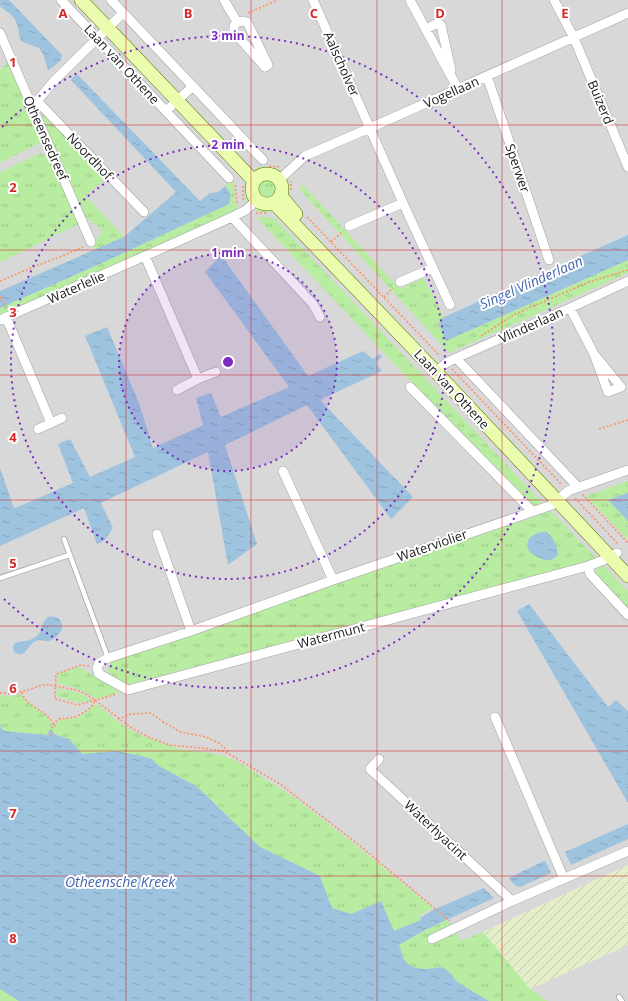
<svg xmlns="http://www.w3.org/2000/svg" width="628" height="1001" font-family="'Open Sans',sans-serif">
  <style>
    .residential { fill: #d9d8d8 }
    .farmland { fill: url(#farmland-furrows) }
    .grass { fill: url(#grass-tufts) }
    .water { fill: url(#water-ripples) }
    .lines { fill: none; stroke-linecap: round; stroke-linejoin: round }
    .lane-casing { stroke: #a2a2a2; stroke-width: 6 }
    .street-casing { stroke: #a2a2a2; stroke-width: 10 }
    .secondary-casing { stroke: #517400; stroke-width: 14 }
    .path { stroke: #ff8f5f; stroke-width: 1.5; stroke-dasharray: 2 2; stroke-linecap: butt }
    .lane { stroke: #fff; stroke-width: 4.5 }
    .street { stroke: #fff; stroke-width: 9 }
    .secondary { stroke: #eafdae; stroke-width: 13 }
    .grid { fill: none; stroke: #d62828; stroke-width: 1; stroke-opacity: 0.55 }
    .ring { fill: none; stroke: #7b2cbf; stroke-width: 2; stroke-dasharray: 2 4 }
    .labels { text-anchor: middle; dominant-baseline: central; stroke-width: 4; stroke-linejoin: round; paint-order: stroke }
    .street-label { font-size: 13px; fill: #1b1b1b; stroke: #fff }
    .water-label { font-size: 14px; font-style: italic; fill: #4364af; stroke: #fff }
    .grid-label { font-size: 13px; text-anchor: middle; font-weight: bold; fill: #d62828; stroke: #fff; stroke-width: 4; stroke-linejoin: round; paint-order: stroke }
    .centre { fill: #7b2cbf; stroke: #fff; stroke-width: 2 }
    .ring-label { font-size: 12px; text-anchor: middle; font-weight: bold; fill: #7b2cbf; stroke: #fff; stroke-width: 4; stroke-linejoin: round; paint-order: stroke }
  </style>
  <defs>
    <pattern id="farmland-furrows" width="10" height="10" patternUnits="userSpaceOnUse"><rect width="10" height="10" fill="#e4eec9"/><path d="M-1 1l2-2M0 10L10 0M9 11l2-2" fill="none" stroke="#c3ccac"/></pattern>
    <pattern id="grass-tufts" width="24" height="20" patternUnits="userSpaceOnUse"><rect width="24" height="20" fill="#b7eca1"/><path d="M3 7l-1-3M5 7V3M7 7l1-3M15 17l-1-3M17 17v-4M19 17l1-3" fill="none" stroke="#9dca8a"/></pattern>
    <pattern id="water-ripples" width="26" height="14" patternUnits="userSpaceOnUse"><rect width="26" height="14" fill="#9dc3df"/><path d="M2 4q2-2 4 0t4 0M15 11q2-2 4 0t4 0" fill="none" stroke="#87a7bf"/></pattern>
  </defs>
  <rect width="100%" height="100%" fill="#eeece0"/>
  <path class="residential" d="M0,0H628V865L483,932L530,989L628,945V1001H0Z"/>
  <path class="farmland" d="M628,865V945L530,989L483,932Z"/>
  <path class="grass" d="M8,62L41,136V142L0,163V70Z
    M44,114L106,178L86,196L124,237L95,250L93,244L102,232L99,227L85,217L79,210L42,116Z
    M41,153L49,157L79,224L0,262V172Z
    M259,166L281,170L283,171C276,174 264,171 257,169Z
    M288,176L289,200L284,195L285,188L283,183Z
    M256 189a11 11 0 1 1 22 0a11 11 0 1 1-22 0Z
    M247,178C251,189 250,194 246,206L245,205L246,195L245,180Z
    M231,181L234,184L235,202L240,210L0,317V308L102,263L229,204C232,198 230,191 225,186Z
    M303,185L400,289L424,278L444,317L439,323L446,341L628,260V273L449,353L299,189Z
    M262,207H270L275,211C269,213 260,213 254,209Z
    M256,217H267L275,219L542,502L532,508L416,387Z
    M628,481V493L608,500L628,521V540L586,496Z
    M551,511L596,558L591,561L126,685L109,675L108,669L111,661Z
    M604,566L628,591V610L595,573L598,568Z
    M80,667L121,692L97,699C82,690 74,686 57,684V674Z
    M57,688L80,693L92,700L79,703L56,696Z
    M21,694C28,709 49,710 52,726L53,727L59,720L77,718L85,713L96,704L121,724L133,731L150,739L179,749L217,754L235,760L294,797L363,851L433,908L419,916L421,920L394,931L381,901L351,914L332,908L319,876L260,847L196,786L159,766L152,759L82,754L69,739L56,735L50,729L47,735L3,731L1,728L0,723V695L13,696Z
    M446,920L454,927L455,933L461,941L483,932L530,989L548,1001H489L457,982L450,973L442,967C431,969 413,972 405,961C402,957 401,950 399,945L425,930Z
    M0,989L19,1001H0Z"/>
  <path class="water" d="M0,0H9L62,55L61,60L53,67L48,70L43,54L39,48L21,41C18,34 19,28 16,22C14,15 5,11 0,6Z
    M77,74L200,201L210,193L218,192L225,186C230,191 232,198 229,204L102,263L0,308V291L124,237L176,192L71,80L73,77Z
    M628,235V260L446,341L439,323L444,317Z
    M221,255L308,376L363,351L373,359L380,354L382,357L376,363L382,371L324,398L321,401L413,497L391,519L307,405L225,445L257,544L228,565L208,452L101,503L113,528L105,540L97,544L84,508L0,546V468L14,508H15L73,483L58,444L70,439L90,477L135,457L85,336L107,327L139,403L153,448L203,425L196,398L211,393L221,417L289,387L205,272Z
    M628,493V521L608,500Z
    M541,532H547C553,538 558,546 558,555C555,558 551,561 547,560C544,560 540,558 538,557C528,554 523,543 532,536C535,534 538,533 541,532Z
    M529,604L608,707L616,700L628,711V803L517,611Z
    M48,617C57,615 63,620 62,629C59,634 54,641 47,641C42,641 39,639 34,642C27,646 25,660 14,652L13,647L15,643C22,641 31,641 37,636C43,631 40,623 48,617Z
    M0,723L1,728L4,731L47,735L50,729L56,735L69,739L82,754L117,751L140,756L152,759L159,766L196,786L260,847L320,876L332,908L351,914L381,901L394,931L421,920L420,918L433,910L484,888L494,898L425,930L399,945C401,950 402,957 405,961C413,972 431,969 442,967L450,973L457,982L489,1001H19L0,989Z
    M628,824V839L571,865L565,852Z
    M544,861L546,862L551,873L520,887L516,886L509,879L511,877Z"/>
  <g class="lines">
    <defs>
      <path id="lane" d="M64,539L108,658
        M0,578L69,555
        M619,997L622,1001"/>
      <path id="street" d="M61,0L229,178
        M111,0L263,160
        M224,0L237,22
        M313,0L403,203L450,305
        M410,0L458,89
        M554,0L574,38L628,167
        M243,21L247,22L268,65L265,67L234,32V26L237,22Z
        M426,29L438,23L441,25L451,70
        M0,33L91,242
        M487,76L549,260
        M37,101L144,212
        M32,104L37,101L55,80L123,13
        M166,111L193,86
        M280,179L305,156L370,128L628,13
        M232,217L313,304L320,317
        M349,226L403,203
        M145,256L198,379
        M400,282L433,268
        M570,308L594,354L608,392L621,387L594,354
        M6,317L51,423
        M0,320L145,256L232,217L246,210L257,200
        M456,358L578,487
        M436,372L446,363L456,358L570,308L628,281
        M410,387L532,511
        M177,390C190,383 202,376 216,372
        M38,429L62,418
        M283,471L333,580
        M157,534L191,631
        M617,553L604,560L588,566L128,690L99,674L97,668L99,663L108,658L191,631L333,580L552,505L568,491L628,470
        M588,566L590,574L628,615
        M495,717L564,879
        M379,759L370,769L512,901
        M432,939L512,901L628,851"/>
      <path id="secondary" d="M81,0L254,181
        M252 189a15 15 0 1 1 30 0a15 15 0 1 1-30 0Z
        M281,196L296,214
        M274,203L436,372L628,576"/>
    </defs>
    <use href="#lane" class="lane-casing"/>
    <use href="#street" class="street-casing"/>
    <use href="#secondary" class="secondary-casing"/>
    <path class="path" d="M248,13L278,0
      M269,166L279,167
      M235,185L237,202L238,205
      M291,190V181
      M243,200V186
      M256,213H268
      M307,217L440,356
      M331,242L343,231
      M0,281L36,266L67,254L83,247
      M0,296L6,309
      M384,297L393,288
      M481,336L515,314L589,282L628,270
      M452,369L562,485
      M599,429L628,420
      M584,495H583L628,543
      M575,498L619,545
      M89,666L81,665L56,674L55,699L78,705L117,694
      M22,692C25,706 41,708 49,718C51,720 52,721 53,723C53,728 51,731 51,736H50
      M0,693L14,694L43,685H50L77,690L86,694L95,700L130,727L150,738L170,745L202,748L223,751L231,755L280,784L359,845L450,921
      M118,719L131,714L151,713L163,722L181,732L206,737L219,743L230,753
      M53,725C58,717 62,719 70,718C78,717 94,708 95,700"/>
    <use href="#lane" class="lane"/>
    <use href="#street" class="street"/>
    <use href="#secondary" class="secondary"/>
  </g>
  <path class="grid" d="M126,0V1001M251,0V1001M377,0V1001M502,0V1001M0,125H628M0,250H628M0,375H628M0,500H628M0,626H628M0,751H628M0,876H628"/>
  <circle cx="228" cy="362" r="109" fill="#7b2cbf" fill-opacity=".12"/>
  <g class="ring">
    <circle cx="228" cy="362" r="109"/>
    <circle cx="228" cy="362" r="217"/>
    <path d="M2 127A326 326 0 1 1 2 597"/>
  </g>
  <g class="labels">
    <g class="street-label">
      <text transform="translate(122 64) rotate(47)">Laan van Othene</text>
      <text transform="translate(342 64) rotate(66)">Aalscholver</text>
      <text transform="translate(451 92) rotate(-24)">Vogellaan</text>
      <text transform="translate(601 102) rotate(67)">Buizerd</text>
      <text transform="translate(46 138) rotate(66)">Otheensedreef</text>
      <text transform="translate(90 156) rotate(46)">Noordhof</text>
      <text transform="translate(518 168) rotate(71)">Sperwer</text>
      <text transform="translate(76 287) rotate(-24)">Waterlelie</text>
      <text transform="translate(531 325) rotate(-24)">Vlinderlaan</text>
      <text transform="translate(452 389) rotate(47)">Laan van Othene</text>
      <text transform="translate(432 545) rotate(-19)">Waterviolier</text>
      <text transform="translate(331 635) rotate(-15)">Watermunt</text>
      <text transform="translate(436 830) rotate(43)">Waterhyacint</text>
    </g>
    <g class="water-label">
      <text transform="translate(531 282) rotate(-24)">Singel Vlinderlaan</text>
      <text x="120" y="881">Otheensche Kreek</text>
    </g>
  </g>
  <g class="grid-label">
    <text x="63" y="18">A</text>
    <text x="188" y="18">B</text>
    <text x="314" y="18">C</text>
    <text x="440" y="18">D</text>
    <text x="565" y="18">E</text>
    <text x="13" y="67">1</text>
    <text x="13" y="192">2</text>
    <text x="13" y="317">3</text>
    <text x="13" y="442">4</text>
    <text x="13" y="568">5</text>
    <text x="13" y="693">6</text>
    <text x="13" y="818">7</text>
    <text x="13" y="943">8</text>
  </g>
  <circle cx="228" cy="362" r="6" class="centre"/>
  <g class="ring-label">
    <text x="228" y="40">3 min</text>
    <text x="228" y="149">2 min</text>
    <text x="228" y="257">1 min</text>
  </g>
</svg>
